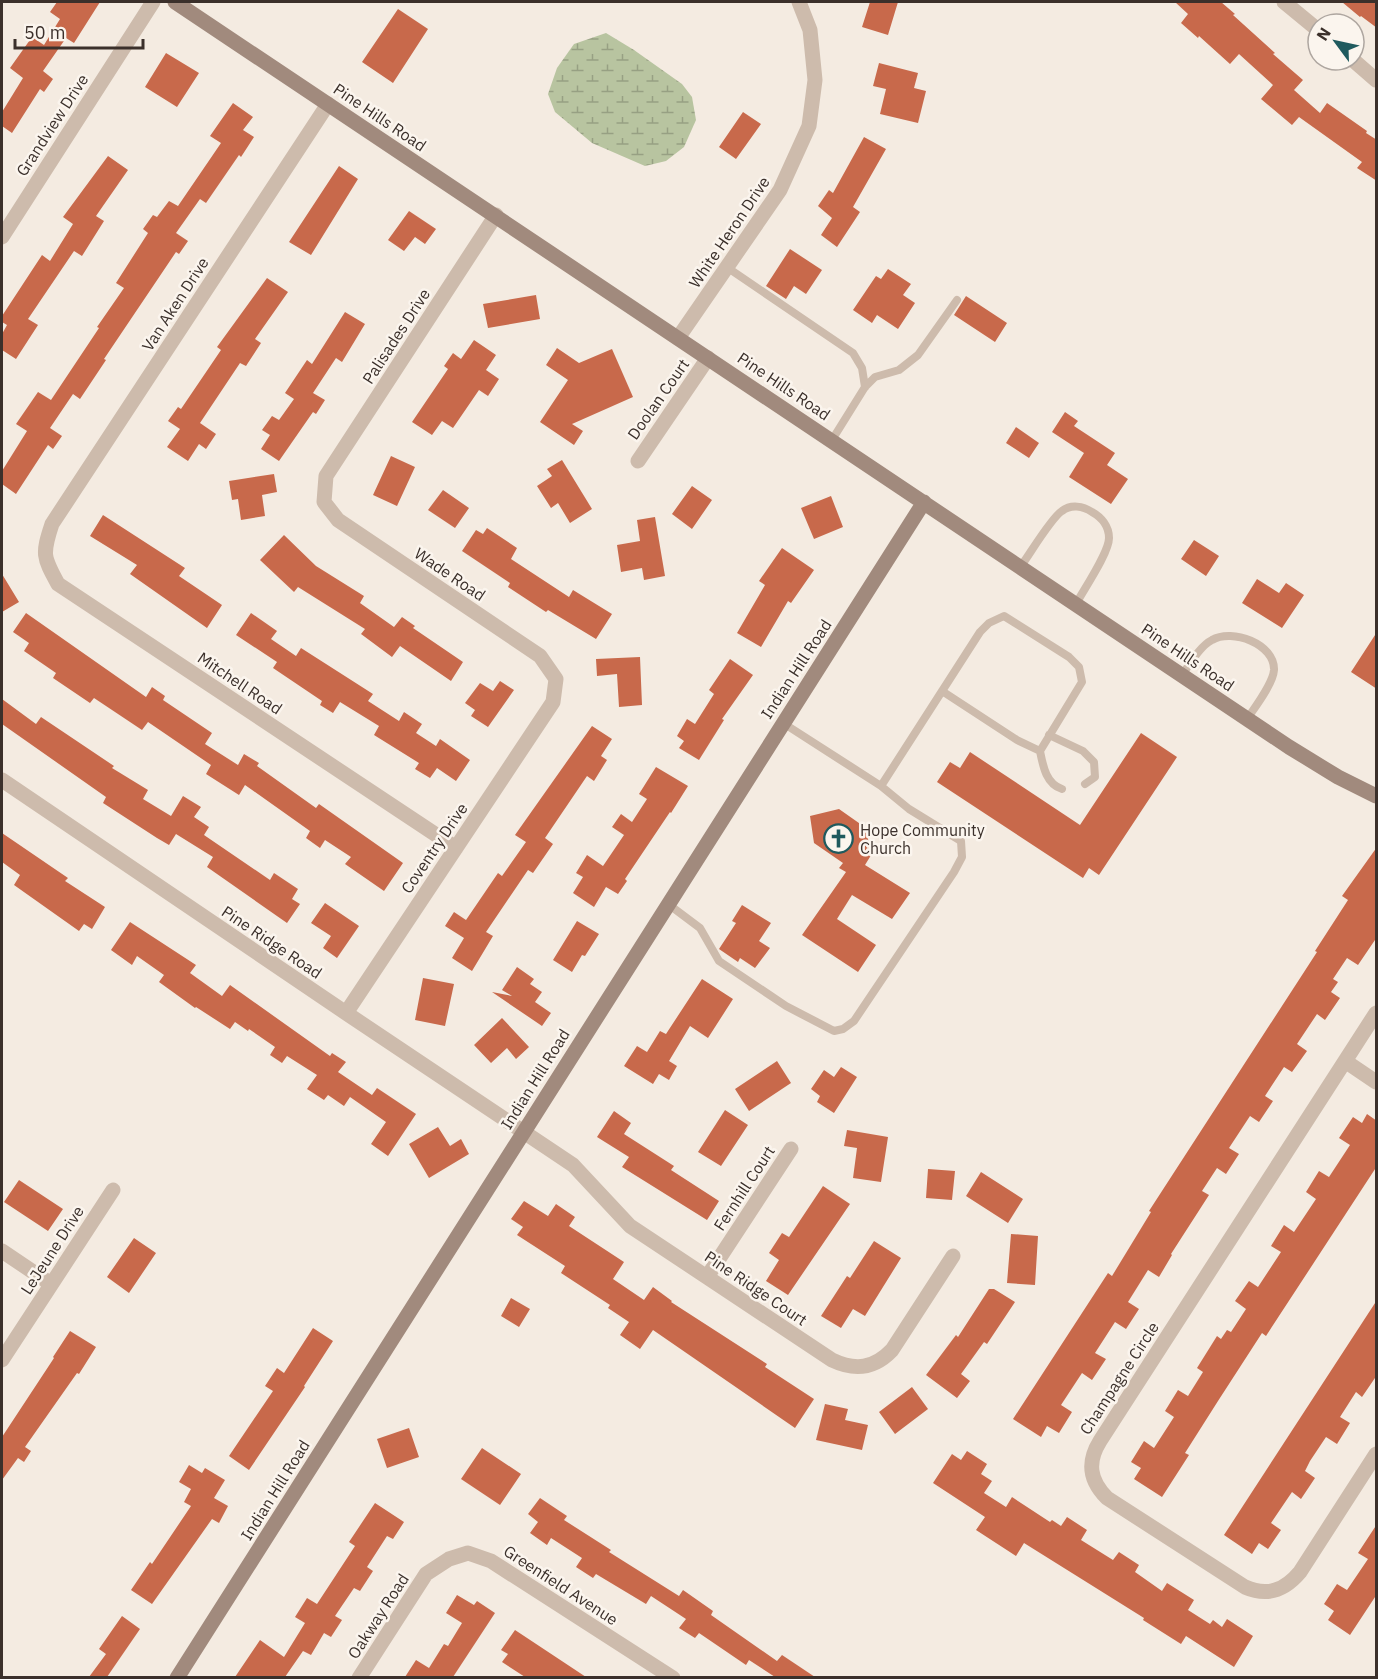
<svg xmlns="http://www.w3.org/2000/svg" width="1378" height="1679" font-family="'IBM Plex Sans',sans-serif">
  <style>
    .wetland { fill: url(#wetland-marsh) }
    .building { fill: #c8694b }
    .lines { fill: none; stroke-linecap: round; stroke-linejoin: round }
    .lane { stroke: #cdbbac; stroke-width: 8 }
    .street { stroke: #cdbbac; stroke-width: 15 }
    .secondary { stroke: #a18a7d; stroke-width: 15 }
    .labels { text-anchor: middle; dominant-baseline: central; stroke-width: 5; stroke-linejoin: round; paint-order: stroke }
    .street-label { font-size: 16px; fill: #3b302b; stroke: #fbf5ee }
    .poi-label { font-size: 16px; fill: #3b302b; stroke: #fbf5ee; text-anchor: start }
  </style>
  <defs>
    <pattern id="wetland-marsh" width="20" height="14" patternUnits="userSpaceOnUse" patternTransform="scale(1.5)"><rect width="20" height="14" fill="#b8c4a0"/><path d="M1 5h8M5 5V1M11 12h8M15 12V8" fill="none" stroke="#97a083"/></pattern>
  </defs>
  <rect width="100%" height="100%" fill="#f4ebe1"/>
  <path class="wetland" d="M606,33L634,50L682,84L692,97L696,120L684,147L666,161L645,166L592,143L555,112L548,94L557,68L574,44Z"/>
  <path class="building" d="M57,2H100L74,43L66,38L43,71L53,79L44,92L40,89L12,133L2,126V112L23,78L10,68L32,37L44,45L60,19L50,12Z
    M870,2H898L888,35L862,27Z
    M1175,2H1221L1235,14L1233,15L1275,53L1273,54L1303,80L1294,90L1320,113L1327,103L1367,131L1366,133L1377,140V181L1357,168L1362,162L1299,117L1292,125L1261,99L1273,85L1239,54L1230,64L1199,36L1198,38L1181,23L1188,14Z
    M1342,2H1377V28L1361,16L1360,17Z
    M398,9L428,29L393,83L362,62Z
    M166,53L199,73L177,107L145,87Z
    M879,63L918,73L914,88L926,91L918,123L880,114L886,89L873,86Z
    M233,103L253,117L243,130L254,137L241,157L239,155L206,203L200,199L176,233L188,241L179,254L176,252L104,359L106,360L80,399L73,394L50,428L62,436L53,449L48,445L16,494L2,484V471L27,431L16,424L38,392L51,400L99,328L97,327L124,288L116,283L148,233L143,229L153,215L157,217L169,201L178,206L221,143L210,136Z
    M743,112L761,124L736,159L719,147Z
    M864,137L886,149L853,207L860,212L837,247L821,235L832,218L818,206L829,190L833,193Z
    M108,156L128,170L96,216L104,221L82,256L74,251L28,319L38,325L16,359L2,350V334L7,325L2,322V316L42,255L50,261L73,224L63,217Z
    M339,166L358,179L311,255L289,242Z
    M409,211L436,229L425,244L415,237L404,251L388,240Z
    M790,249L822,270L806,294L794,286L786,299L766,286Z
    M888,269L911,284L903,295L915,303L898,329L877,315L872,323L853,310L876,276L881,279Z
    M267,278L288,292L255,339L261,343L246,366L240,363L200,423L216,434L206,449L199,444L188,461L167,447L180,429L168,421L178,407L181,409L221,350L217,347Z
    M536,295L540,319L488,328L483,304Z
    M966,296L1007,323L995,342L954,315Z
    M345,312L365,324L342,362L336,358L313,393L325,400L316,414L313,412L279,461L261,449L270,435L262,430L272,416L279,420L294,399L285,393L307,360L312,364Z
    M474,340L496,355L486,370L499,379L488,396L479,390L453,428L442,421L432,435L412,422L448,369L444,366L453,353L461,359Z
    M557,348L579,363L612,349L633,397L572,424L583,431L574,445L540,422L568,380L546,365Z
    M1065,412L1078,421L1074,426L1115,453L1107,465L1128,479L1111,504L1069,477L1084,453L1052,432Z
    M1016,427L1039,443L1029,458L1006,443Z
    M391,456L415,467L397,506L373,495Z
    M562,460L592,509L570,523L558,503L551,508L537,486L552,476L547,469Z
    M274,474L277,492L262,495L265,516L241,520L238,499L232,500L229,481Z
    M692,486L712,500L692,529L672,514Z
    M443,490L469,508L455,528L428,510Z
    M831,496L843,527L814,539L801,508Z
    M103,515L185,568L179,576L222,605L207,628L130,574L137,565L90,536Z
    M655,517L665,576L644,580L642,568L621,572L617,545L640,541L637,520Z
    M487,528L517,548L511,559L569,597L573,590L612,614L596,639L548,610L546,612L508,587L510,583L462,551L476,530L483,534Z
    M284,535L316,566L364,596L360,603L394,627L402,617L415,626L413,628L463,662L451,681L400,646L392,657L361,634L365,629L298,587L294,592L260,560Z
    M1194,540L1219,556L1206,576L1181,559Z
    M782,548L814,570L791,603L788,601L761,647L737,633L765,585L759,581Z
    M2,574L19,602L2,612Z
    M1257,579L1279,593L1286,583L1304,595L1282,628L1242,603Z
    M26,613L146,697L152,687L165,696L163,700L212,733L205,744L238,765L244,754L259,763L257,766L316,808L319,804L403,863L384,891L345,864L351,857L325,840L320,848L306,838L310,831L245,785L239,795L206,774L211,765L148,722L142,730L94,698L90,703L53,678L56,673L24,651L29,643L13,632Z
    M251,613L277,631L271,639L296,656L301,648L373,694L368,701L399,721L404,712L422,724L416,733L436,746L440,739L470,760L456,781L437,768L430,778L415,769L419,763L374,735L379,726L340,702L333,713L320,705L322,701L273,668L277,662L236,635Z
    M1377,632V689L1351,672Z
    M640,657L642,705L619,707L617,674L597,676L596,659Z
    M730,659L753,675L722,719L724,720L699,760L679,748L684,741L677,736L687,719L695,724L714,694L709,690Z
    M500,681L514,690L488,727L471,716L475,710L465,703L480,683L493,691Z
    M2,699L36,724L41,717L114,766L112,768L148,790L143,799L171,816L183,796L201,807L194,817L209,827L204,835L270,880L274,873L298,889L292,899L300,904L287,923L207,867L213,857L176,834L169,845L157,838L103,803L106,797L2,724Z
    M592,726L612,739L601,756L607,760L594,781L587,776L545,838L553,844L533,873L528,870L486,932L493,936L472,971L452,958L464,938L445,926L454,912L466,920L498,873L502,876L526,842L515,835Z
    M1141,733L1177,757L1099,875L1089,868L1083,878L937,782L950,762L960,768L970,752L1080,825Z
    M656,767L688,786L671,813L670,812L625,879L627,881L618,894L606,887L594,907L573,893L583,877L576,873L587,855L603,866L624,835L612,827L621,814L632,822L647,799L639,794Z
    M839,809L866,828L870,850L873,852L865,865L910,893L892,919L852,895L837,919L876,945L858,972L802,935L846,872L839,868L843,863L814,843L810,816Z
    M2,833L68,878L65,881L105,907L92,929L84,924L79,931L14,885L20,875L2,862Z
    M1377,847V937L1358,965L1347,958L1333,979L1338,982L1331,992L1340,998L1325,1020L1317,1014L1297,1044L1307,1051L1292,1072L1284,1067L1265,1096L1273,1101L1259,1122L1250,1116L1229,1148L1239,1154L1226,1174L1217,1168L1202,1191L1209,1195L1171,1254L1172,1255L1159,1277L1148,1270L1128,1302L1139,1309L1126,1329L1115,1322L1095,1353L1106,1359L1092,1380L1082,1373L1061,1405L1072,1412L1059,1433L1047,1426L1041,1437L1013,1419L1108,1273L1112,1276L1151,1212L1149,1211L1317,952L1315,951L1348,900L1342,896Z
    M325,903L359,926L337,958L323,948L331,936L311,923Z
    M742,905L771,923L759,941L770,948L755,968L740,958L738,962L719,949L736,923L732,921Z
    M577,921L599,934L585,956L582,955L572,972L553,960Z
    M130,922L196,965L190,973L222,996L230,985L330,1056L332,1053L346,1062L338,1072L372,1095L377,1088L416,1114L388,1156L371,1144L386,1122L350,1097L344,1106L328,1095L324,1100L307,1089L317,1075L287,1056L282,1063L270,1055L275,1047L249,1029L248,1031L235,1022L230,1029L196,1007L195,1008L159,982L164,975L137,956L132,965L111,950Z
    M517,967L534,979L530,984L542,992L535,1002L551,1013L542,1026L492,992L512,996L502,990Z
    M423,978L454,984L445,1026L415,1020Z
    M702,979L733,999L708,1038L690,1026L669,1061L677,1066L669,1080L659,1074L653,1084L624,1066L637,1046L647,1052L660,1031L666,1034Z
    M502,1018L529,1047L516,1059L507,1048L491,1063L474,1045Z
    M777,1061L791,1083L749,1111L735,1089Z
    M841,1067L857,1077L834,1113L817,1102L820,1096L811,1089L824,1070L834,1077Z
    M725,1110L748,1125L721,1166L698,1152Z
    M614,1111L631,1123L624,1134L674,1166L671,1170L719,1201L707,1220L622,1167L629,1157L597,1137Z
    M1367,1114L1377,1121V1166L1266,1336L1262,1333L1218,1401L1185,1453L1189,1455L1162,1497L1134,1479L1141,1468L1131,1462L1144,1441L1154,1448L1174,1417L1165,1411L1178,1390L1188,1396L1203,1372L1197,1368L1217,1336L1221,1339L1227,1330L1231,1332L1246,1309L1235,1301L1249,1281L1258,1287L1281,1252L1271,1246L1284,1225L1294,1232L1316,1199L1306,1192L1319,1171L1329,1177L1350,1145L1339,1138L1353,1117L1362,1123Z
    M438,1127L450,1146L461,1139L469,1154L429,1178L409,1144Z
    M847,1130L888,1137L881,1182L853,1178L857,1148L844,1146Z
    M928,1169L955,1171L952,1200L926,1198Z
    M981,1172L1023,1199L1008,1223L966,1196Z
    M19,1180L63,1209L48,1231L4,1202Z
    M823,1186L850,1204L788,1295L766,1281L779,1260L769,1253L782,1233L789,1237Z
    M524,1201L548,1216L556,1204L575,1217L569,1226L624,1262L613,1279L644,1300L653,1287L672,1301L671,1302L767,1364L765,1367L814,1399L795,1428L653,1330L640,1349L620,1335L629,1322L608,1308L610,1305L561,1273L565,1266L517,1235L523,1227L511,1219Z
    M1011,1234L1038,1236L1035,1285L1007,1283Z
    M134,1238L156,1253L129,1293L107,1277Z
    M874,1241L901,1258L865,1316L853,1309L841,1328L821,1316L847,1276L850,1278Z
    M989,1289H994L1015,1302L987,1344L984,1342L961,1374L970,1381L957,1398L926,1375L956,1335L958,1337Z
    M511,1298L530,1309L519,1327L501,1316Z
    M1377,1300V1375L1362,1397L1356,1392L1340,1417L1350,1423L1337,1444L1326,1437L1310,1461L1305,1471L1315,1478L1301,1499L1292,1492L1271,1523L1281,1530L1268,1549L1259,1543L1252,1554L1224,1535Z
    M313,1328L333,1341L304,1386L305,1387L249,1470L229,1456L273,1391L265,1386L277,1368L284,1373Z
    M70,1331L96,1347L79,1374L77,1373L25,1447L31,1451L24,1462L18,1458L2,1480V1437L54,1358L53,1357Z
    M912,1387L928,1409L895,1434L879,1412Z
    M825,1404L848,1409L845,1420L868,1425L862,1450L816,1440Z
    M409,1428L419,1457L387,1468L377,1439Z
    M482,1448L521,1474L500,1505L461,1479Z
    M967,1451L987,1464L981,1474L992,1481L984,1493L1006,1507L1012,1497L1050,1522L1052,1520L1061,1526L1067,1517L1087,1530L1081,1540L1113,1560L1119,1552L1139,1565L1135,1572L1162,1591L1167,1583L1194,1600L1188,1610L1210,1624L1213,1620L1222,1627L1227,1619L1253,1636L1234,1667L1186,1636L1181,1644L1143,1620L1144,1618L1024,1543L1016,1556L976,1530L985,1517L933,1483L952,1454L961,1460Z
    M189,1465L202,1473L205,1468L225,1480L214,1498L228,1506L219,1523L212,1519L152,1604L131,1590L150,1562L152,1564L191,1506L184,1502L191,1489L179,1482Z
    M540,1498L567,1516L564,1520L611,1550L609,1552L679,1596L683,1590L713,1611L711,1615L777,1661L782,1655L815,1677H775L749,1660L746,1665L699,1633L695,1638L679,1628L686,1619L651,1596L646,1604L596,1574L593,1578L576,1567L582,1558L551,1538L547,1545L530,1533L538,1522L528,1514Z
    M375,1503L404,1522L393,1539L387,1536L367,1567L373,1571L360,1591L354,1588L335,1616L342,1620L331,1637L324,1633L311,1655L303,1651L285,1677H235L260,1640L284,1657L305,1623L295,1617L307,1598L317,1604L355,1546L349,1542Z
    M1377,1524V1594L1350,1635L1328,1620L1334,1611L1324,1604L1337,1584L1347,1590L1368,1559L1358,1553Z
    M457,1595L474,1605L477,1601L495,1613L453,1677H405L416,1660L429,1668L444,1644L448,1646L462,1623L446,1613Z
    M122,1616L140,1629L107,1677H89L106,1654L99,1649Z
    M515,1630L586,1677H525L502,1662L508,1654L501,1650Z"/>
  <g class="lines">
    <path class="lane" d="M728,268L853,353L862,368L865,387
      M832,440L865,387L875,377L899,370L918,355L957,300
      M1021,566C1030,554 1051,518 1062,511C1071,504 1083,506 1092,512C1101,517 1109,526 1109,538C1109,553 1084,589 1076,604
      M1182,675C1190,664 1200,646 1212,640C1232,628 1275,644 1274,670C1273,684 1255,707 1247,719
      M783,723L881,786L980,632L989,623L1004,616L1069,657L1079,667L1082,682L1040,751L1017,740L942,691
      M1049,735L1083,751L1094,762L1095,777L1085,784
      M1040,751C1043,766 1046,784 1062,789
      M668,904L700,928L719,961L786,1006L834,1031L843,1029L854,1021L954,872L962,857L961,841L909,809L881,786"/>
    <path class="street" d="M1284,2L1318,30
      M1353,60L1376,80
      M328,104L52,524C42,554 43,557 58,584L456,848
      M2,237L153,2
      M678,338L780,190L809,126L815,80L810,30L799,2
      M638,461L708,358
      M2,780L346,1013L573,1165L630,1226L832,1360C855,1371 874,1369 892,1350L953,1256
      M346,1013L553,702L556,679L540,656L338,520L324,502L326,476L496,215
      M1376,1013L1100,1441C1087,1462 1089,1480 1107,1498L1245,1587C1268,1597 1285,1590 1300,1572L1376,1454
      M1345,1061L1376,1082
      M2,1251L51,1284
      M707,1277L791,1149
      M2,1360L113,1190
      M359,1678L426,1574L449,1559L468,1553L491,1561L673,1678"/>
    <path class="secondary" d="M175,2L1289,747L1338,777L1376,796
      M177,1678L924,502"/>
  </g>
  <defs>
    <symbol id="church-ring" viewBox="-11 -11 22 22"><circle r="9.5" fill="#fbf5ee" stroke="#1f5a5e" stroke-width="1.5"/><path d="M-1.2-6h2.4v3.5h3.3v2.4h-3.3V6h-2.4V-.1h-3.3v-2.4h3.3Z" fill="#1f5a5e"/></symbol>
  </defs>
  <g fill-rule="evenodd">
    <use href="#church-ring" x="822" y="822" width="33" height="33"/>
  </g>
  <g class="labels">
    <g class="street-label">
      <text transform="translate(380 117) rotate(34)">Pine Hills Road</text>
      <text transform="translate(52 125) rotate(-57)">Grandview Drive</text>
      <text transform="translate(729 232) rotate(-56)">White Heron Drive</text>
      <text transform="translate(175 304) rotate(-57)">Van Aken Drive</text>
      <text transform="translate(396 336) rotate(-57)">Palisades Drive</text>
      <text transform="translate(784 386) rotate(34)">Pine Hills Road</text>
      <text transform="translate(658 399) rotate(-55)">Doolan Court</text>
      <text transform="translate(450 574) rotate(34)">Wade Road</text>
      <text transform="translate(1188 657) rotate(34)">Pine Hills Road</text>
      <text transform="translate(796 669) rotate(-57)">Indian Hill Road</text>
      <text transform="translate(240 683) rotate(34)">Mitchell Road</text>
      <text transform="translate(434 848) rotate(-56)">Coventry Drive</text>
      <text transform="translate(272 942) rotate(34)">Pine Ridge Road</text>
      <text transform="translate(535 1079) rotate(-58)">Indian Hill Road</text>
      <text transform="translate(744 1188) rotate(-57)">Fernhill Court</text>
      <text transform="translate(52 1250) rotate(-57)">LeJeune Drive</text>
      <text transform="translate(756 1288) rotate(34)">Pine Ridge Court</text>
      <text transform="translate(1119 1378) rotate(-57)">Champagne Circle</text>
      <text transform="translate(275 1490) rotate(-58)">Indian Hill Road</text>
      <text transform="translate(561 1585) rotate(33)">Greenfield Avenue</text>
      <text transform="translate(378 1616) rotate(-57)">Oakway Road</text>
    </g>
    <g class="poi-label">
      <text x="860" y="830">Hope Community<tspan x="860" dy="18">Church</tspan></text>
    </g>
  </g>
  <rect width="1378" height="1679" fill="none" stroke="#3b302b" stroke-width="6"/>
  <g transform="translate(1336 42) rotate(303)"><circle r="28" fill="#fbf5ee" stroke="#aea6a0" stroke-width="1.5"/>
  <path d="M0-4.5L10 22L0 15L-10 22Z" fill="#1f5a5e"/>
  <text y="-9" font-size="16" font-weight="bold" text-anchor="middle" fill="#3b302b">N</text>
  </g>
  <path d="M15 39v9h128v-9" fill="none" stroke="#3b302b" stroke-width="3"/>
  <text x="24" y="39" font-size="18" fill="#3b302b" stroke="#fbf5ee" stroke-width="4.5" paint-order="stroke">50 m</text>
</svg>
